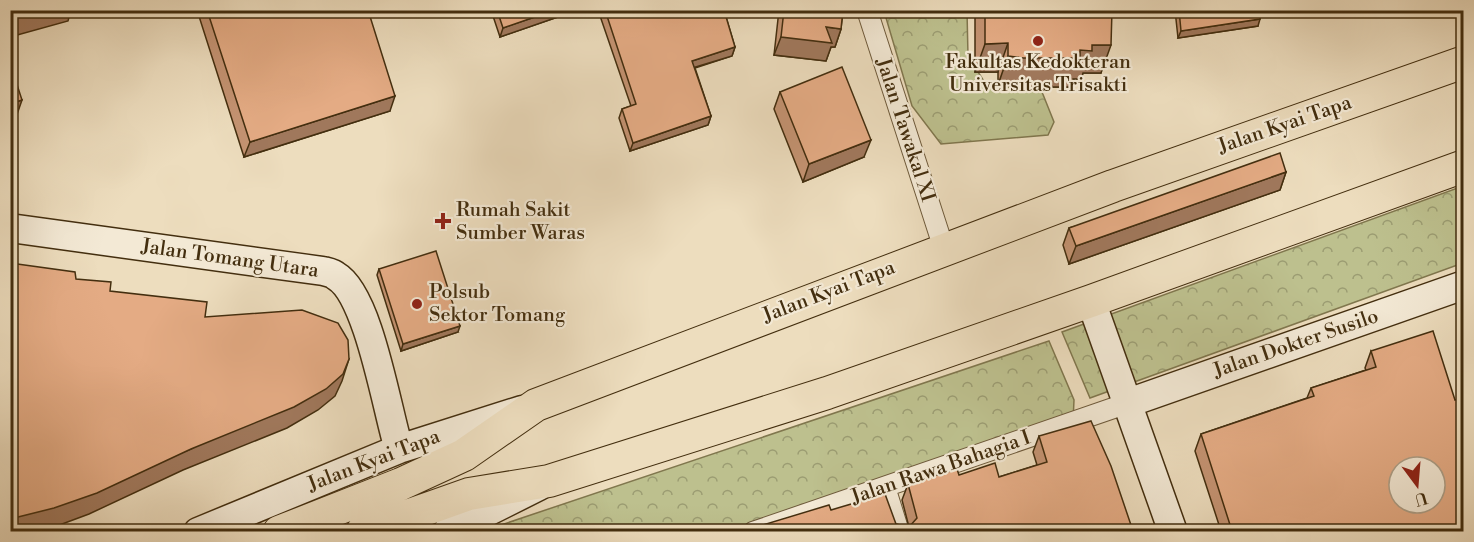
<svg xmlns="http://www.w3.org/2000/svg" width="1474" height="542" font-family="'Libre Bodoni',serif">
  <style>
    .park { fill: url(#park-crowns); stroke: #80774e; stroke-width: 1.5 }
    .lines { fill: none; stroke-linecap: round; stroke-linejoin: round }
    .street-casing { stroke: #6e5a3b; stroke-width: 22 }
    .secondary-casing { stroke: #432e0f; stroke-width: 31 }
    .primary-casing { stroke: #432e0f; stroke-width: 34 }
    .street { stroke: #f3e9d5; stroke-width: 20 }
    .secondary { stroke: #f3e9d5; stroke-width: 28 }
    .primary { stroke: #edddbe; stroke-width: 32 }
    .wall { fill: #c49372; stroke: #432e0f; stroke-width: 1.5 }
    .shaded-wall { fill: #a0785c; stroke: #432e0f; stroke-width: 1.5 }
    .building { fill: #e4ab84; stroke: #432e0f; stroke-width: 1.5; fill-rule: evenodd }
    .poi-dot { fill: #8f2418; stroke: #f3e9d5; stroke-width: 2 }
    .labels { text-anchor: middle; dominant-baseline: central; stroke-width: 4.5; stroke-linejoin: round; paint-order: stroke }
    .poi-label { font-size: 20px; fill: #432e0f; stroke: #f3e9d5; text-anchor: start }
    .street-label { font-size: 20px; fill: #432e0f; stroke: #f3e9d5 }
  </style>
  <defs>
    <pattern id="park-crowns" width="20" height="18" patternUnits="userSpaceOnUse" patternTransform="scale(1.5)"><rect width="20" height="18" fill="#bdc08e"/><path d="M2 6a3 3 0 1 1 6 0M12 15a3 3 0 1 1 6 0" fill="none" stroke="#9b9c72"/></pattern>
  </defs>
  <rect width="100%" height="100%" fill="#edddbe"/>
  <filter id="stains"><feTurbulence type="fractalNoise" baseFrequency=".00333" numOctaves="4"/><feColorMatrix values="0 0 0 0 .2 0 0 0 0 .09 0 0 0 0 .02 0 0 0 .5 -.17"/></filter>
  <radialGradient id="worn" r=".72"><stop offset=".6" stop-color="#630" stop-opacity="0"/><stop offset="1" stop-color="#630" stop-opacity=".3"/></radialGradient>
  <path class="park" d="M884,11H967L968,56L985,83L1040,87L1054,122L1048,135L941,144L912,106Z
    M1463,186V263L1090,398L1062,332Z
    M1049,341L1074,400L1073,422L735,531L480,532Z"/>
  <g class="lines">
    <defs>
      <path id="street" d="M867,10L944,249
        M885,487L899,532
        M753,532L1128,403"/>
      <path id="secondary" d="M10,228L323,271C327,272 333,273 336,276C369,295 387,411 399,449
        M1091,301L1173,532
        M1128,403L1464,285
        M198,532L399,449L522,410
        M447,532L539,486"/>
      <path id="primary" d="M279,532L401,484L464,455L536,405L1113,186L1464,62
        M362,532L469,494L549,481L827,393L1091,301L1464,166"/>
    </defs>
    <use href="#street" class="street-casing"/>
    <use href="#secondary" class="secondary-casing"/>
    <use href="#primary" class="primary-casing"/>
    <use href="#street" class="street"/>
    <use href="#secondary" class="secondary"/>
    <use href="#primary" class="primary"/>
  </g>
  <path class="wall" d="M197,10H368L390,111L244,157Z
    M491,10H578L500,37Z
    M598,10H724L735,47L732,56L695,68L711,116L708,125L630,151L619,118L622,109L631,106Z
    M779,10H843L841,29L835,47H831L826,61L774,55Z
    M975,10H1112L1101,73H1083L1081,79H1073L1070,87H1012L998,85V72H975Z
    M1175,10H1259L1258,26L1178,38Z
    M780,92L864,157L803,182L774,109Z
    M1286,172L1280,190L1069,264L1063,245L1069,228Z
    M379,269L458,332L401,351L377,275Z
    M1371,351L1464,531H1221L1195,451L1201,434L1307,398L1311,388L1366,370L1365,368Z
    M1039,436L1133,531H754L756,527L831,510L909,527L902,500L908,484L959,475L999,477L1037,465L1033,452Z"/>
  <path class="shaded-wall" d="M40,10H71L68,21L10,37V19Z
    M555,10H578L500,37L503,28Z
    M1260,19L1258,26L1178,38L1181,31Z
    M826,27L841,29L835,47H831L826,61L774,55L781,37Z
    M1008,43L998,72H975L985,44Z
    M1092,45H1111L1101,73H1083L1081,79H1073L1070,87H1012L998,85L1008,56L1080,50Z
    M735,47L732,56L689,69L692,61Z
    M395,96L390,111L244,157L250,142Z
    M22,100L15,120L10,121V104Z
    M711,116L708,125L630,151L633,143Z
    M871,140L864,157L803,182L809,164Z
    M1286,172L1280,190L1069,264L1076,246Z
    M460,326L458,332L401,351L403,344Z
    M349,359L342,381L335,396L318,410L287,428L183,470L89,514L46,530L39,531H10V519L191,449Z"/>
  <path class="building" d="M10,10H40L10,19Z
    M207,10H368L395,96L250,142Z
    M497,10H555L503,28Z
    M605,10H724L735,47L692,61L711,116L633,143L622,109L636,104Z
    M784,10H843L841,29L826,27L832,43L781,37Z
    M985,10H1112L1111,45H1092V51L1080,50V58H1023L1008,56V43L985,44Z
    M1179,10H1259L1260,19L1181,31Z
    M10,63L22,100L10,104Z
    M842,67L871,140L809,164L780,92Z
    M1280,153L1286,172L1076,246L1069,228Z
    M436,251L460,326L403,344L379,269Z
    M10,263L75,272L76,279L111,282L110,291L207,302L205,317L302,310L338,323L348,340L349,359L343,374L326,389L294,407L191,449L97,493L54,508L10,519Z
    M1433,331L1455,400L1464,397V531H1232L1201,434L1314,396L1311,388L1376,367L1371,351ZM1399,467H1435V503H1399Z
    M1091,421L1111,466L1133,531H757L756,527L829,505L831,510L885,494L896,524L909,527L917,518L908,484L957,469L959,475L995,463L999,477L1047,462L1039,436Z"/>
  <g class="poi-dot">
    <circle cx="1038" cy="41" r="6"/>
    <path d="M440 212h6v6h6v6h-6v6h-6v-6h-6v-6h6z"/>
    <circle cx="417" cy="304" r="6"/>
  </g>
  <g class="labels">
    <g class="poi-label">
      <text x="1038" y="62" text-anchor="middle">Fakultas Kedokteran<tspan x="1038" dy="23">Universitas Trisakti</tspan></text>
      <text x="456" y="210">Rumah Sakit<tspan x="456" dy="23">Sumber Waras</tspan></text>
      <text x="429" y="292">Polsub<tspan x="429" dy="23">Sektor Tomang</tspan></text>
    </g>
    <g class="street-label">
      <text transform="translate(1285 125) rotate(-19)">Jalan Kyai Tapa</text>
      <text transform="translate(905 130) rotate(72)">Jalan Tawakal XI</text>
      <text transform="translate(230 259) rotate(8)">Jalan Tomang Utara</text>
      <text transform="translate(829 292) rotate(-21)">Jalan Kyai Tapa</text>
      <text transform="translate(1296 344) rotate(-19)">Jalan Dokter Susilo</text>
      <text transform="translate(374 461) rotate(-21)">Jalan Kyai Tapa</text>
      <text transform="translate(941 468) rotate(-19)">Jalan Rawa Bahagia I</text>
    </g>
  </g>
  <rect width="1474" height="542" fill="none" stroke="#edddbe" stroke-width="36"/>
  <rect x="12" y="12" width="1450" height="518" fill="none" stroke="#432e0f" stroke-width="3"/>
  <rect x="18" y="18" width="1438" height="506" fill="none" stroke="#432e0f" stroke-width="1.5"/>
  <g transform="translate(1417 485) rotate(164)"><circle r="28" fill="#f3e9d5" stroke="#ad9e86" stroke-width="1.5"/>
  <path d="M0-4.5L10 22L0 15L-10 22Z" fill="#8f2418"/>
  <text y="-9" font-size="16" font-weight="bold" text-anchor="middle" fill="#432e0f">U</text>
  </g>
  <rect width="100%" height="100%" filter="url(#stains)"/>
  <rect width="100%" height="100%" fill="url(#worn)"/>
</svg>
